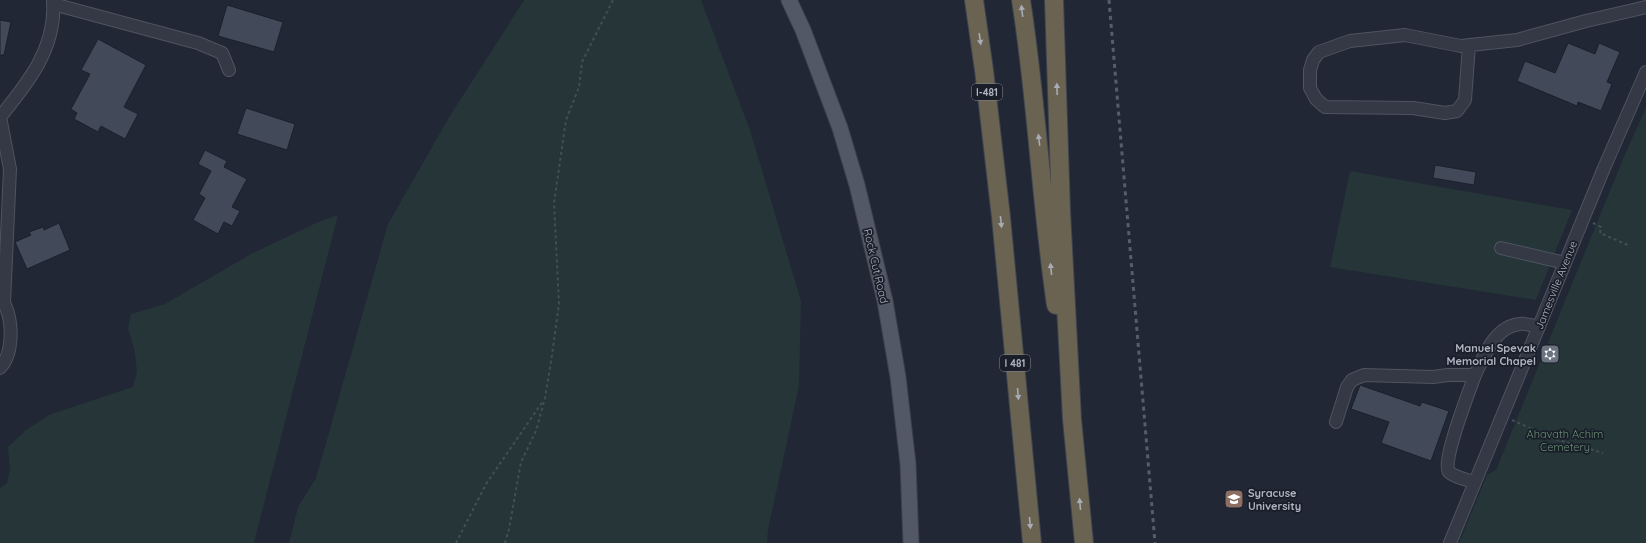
<svg xmlns="http://www.w3.org/2000/svg" width="1646" height="543" font-family="Quicksand,sans-serif">
  <style>
    .green { fill: #253538 }
    .building { fill: #424a59; stroke: #1b202b }
    .lines { fill: none; stroke-linecap: round; stroke-linejoin: round }
    .minor-casing { stroke: #4e5460; stroke-width: 14 }
    .major-casing { stroke: #3d424e; stroke-width: 17 }
    .highway-casing { stroke: #3e444f; stroke-width: 20 }
    .path { stroke: #425055; stroke-width: 2; stroke-dasharray: 3 3; stroke-linecap: butt }
    .minor { stroke: #343945; stroke-width: 12 }
    .major { stroke: #525865; stroke-width: 15 }
    .highway { stroke: #6a6351; stroke-width: 18 }
    .rail { stroke: #565d6c; stroke-width: 3; stroke-dasharray: 4 4; stroke-linecap: butt }
    .oneway { fill: #a7acb7 }
    .labels { text-anchor: middle; dominant-baseline: central; stroke-width: 3.5; stroke-linejoin: round; paint-order: stroke }
    .shield { fill: #191e29; stroke: #818794; stroke-width: 1 }
    .shield-label { font-size: 10px; font-weight: bold; fill: #aeb4c2 }
    .street-label { font-size: 11px; fill: #aeb4c2; stroke: #191e29 }
    .poi-label { font-size: 11px; font-weight: bold; fill: #aeb4c2; stroke: #191e29; text-anchor: end }
    .park-label { font-size: 11px; fill: #689074; stroke: #191e29 }
  </style>
  <rect width="100%" height="100%" fill="#212734"/>
  <path class="green" d="M524,0H701L750,130L801,301L799,386L768,530L767,543H289L298,507L316,478L388,224L448,119Z
    M1646,108V543H1459L1487,475L1496,470L1625,154Z
    M1350,171L1572,210L1536,300L1330,267Z
    M338,215L254,543H0V488L7,483L10,470L8,447L26,430L49,415L133,387L137,372L135,353L128,328L131,314L165,304L251,254L316,223Z"/>
  <path class="building" d="M227,5L283,22L274,52L218,36Z
    M0,20L11,22L4,55H0Z
    M98,39L146,65L124,107L138,114L125,139L101,126L98,132L74,119L77,113L71,109L90,74L81,70Z
    M1568,43L1595,54L1599,43L1620,52L1607,82L1612,84L1601,111L1578,102L1577,106L1517,81L1525,61L1555,73Z
    M246,108L295,124L287,150L237,134Z
    M205,150L227,161L224,167L247,179L232,207L240,211L232,226L224,222L218,234L193,220L205,198L199,194L211,171L198,164Z
    M1435,165L1476,172L1474,185L1433,178Z
    M59,223L70,250L27,269L15,242L31,235L29,232L43,227L44,230Z
    M1548,344L1558,348L1551,363L1542,359Z
    M1360,385L1420,406L1422,402L1449,411L1431,461L1381,443L1389,422L1351,409Z"/>
  <g class="lines">
    <defs>
      <path id="minor" d="M53,4L198,43L222,53L229,70
        M1469,45L1465,100L1457,111L1445,113L1413,108L1325,107L1316,99L1310,88V70L1313,60L1319,52L1350,41L1405,35L1461,46L1517,40L1586,21L1646,7
        M1501,248L1565,263
        M0,368C14,353 13,320 4,303L10,169L0,117C28,83 57,47 53,0
        M1336,422L1347,387L1352,380L1364,375L1433,377L1448,375H1475C1484,356 1495,326 1520,324C1526,323 1533,326 1539,327
        M1474,482C1467,480 1454,477 1449,472C1441,463 1470,389 1475,375
        M1450,543L1604,168L1646,72"/>
      <path id="major" d="M789,0L803,30L840,128L857,185L885,301L898,377L908,464L911,543"/>
      <path id="highway" d="M974,0L984,70L1001,217L1032,543
        M1021,0C1037,101 1041,204 1056,305
        M1054,0L1061,211L1072,419L1084,543"/>
    </defs>
    <use href="#minor" class="minor-casing"/>
    <use href="#major" class="major-casing"/>
    <use href="#highway" class="highway-casing"/>
    <path class="path" d="M1593,223L1601,227L1600,233L1630,246
      M1512,420L1552,438L1603,453
      M456,543L486,484L543,401
      M505,543L509,529L521,462L536,431L545,398L552,355L559,304L554,203L566,120L579,87L582,62L613,0"/>
    <use href="#minor" class="minor"/>
    <use href="#major" class="major"/>
    <use href="#highway" class="highway"/>
    <path class="rail" d="M1109,0L1155,543"/>
  </g>
  <defs><path id="oneway-solid" d="M-6-.8H1V-3.2L6.5 0L1 3.2V.8H-6Z"/></defs>
  <g class="oneway">
    <use href="#oneway-solid" transform="translate(1022 11) rotate(-97)"/>
    <use href="#oneway-solid" transform="translate(980 39) rotate(82)"/>
    <use href="#oneway-solid" transform="translate(1057 89) rotate(-92)"/>
    <use href="#oneway-solid" transform="translate(1039 140) rotate(-97)"/>
    <use href="#oneway-solid" transform="translate(1001 222) rotate(84)"/>
    <use href="#oneway-solid" transform="translate(1051 269) rotate(-96)"/>
    <use href="#oneway-solid" transform="translate(1018 394) rotate(85)"/>
    <use href="#oneway-solid" transform="translate(1080 504) rotate(-95)"/>
    <use href="#oneway-solid" transform="translate(1030 523) rotate(85)"/>
  </g>
  <defs>
    <symbol id="synagogue-square" viewBox="-11 -11 22 22"><rect x="-9" y="-9" width="18" height="18" rx="4" fill="#6b7280" stroke="#191e29"/><path d="M0-6.5L5.6 3.2H-5.6ZM0 6.5L5.6-3.2H-5.6Z" fill="#fff"/></symbol>
    <symbol id="university-square" viewBox="-11 -11 22 22"><rect x="-9" y="-9" width="18" height="18" rx="4" fill="#8d6e63" stroke="#191e29"/><path d="M0-5L7-2L0 1L-7-2ZM-4 1L0 2.5L4 1V4Q0 6-4 4Z" fill="#fff"/></symbol>
  </defs>
  <g fill-rule="evenodd">
    <use href="#synagogue-square" x="1539" y="343" width="22" height="22"/>
    <use href="#university-square" x="1223" y="488" width="22" height="22"/>
  </g>
  <g class="labels">
    <g class="shield">
      <rect x="972" y="84" width="30" height="16" rx="3"/>
      <rect x="1000" y="355" width="30" height="16" rx="3"/>
    </g>
    <g class="shield-label">
      <text x="987" y="92">I-481</text>
      <text x="1015" y="363">I 481</text>
    </g>
    <g class="street-label">
      <text transform="translate(876 266) rotate(77)">Rock Cut Road</text>
      <text transform="translate(1556 285) rotate(-68)">Jamesville Avenue</text>
    </g>
    <g class="poi-label">
      <text x="1536" y="348">Manuel Spevak<tspan x="1536" dy="13">Memorial Chapel</tspan></text>
      <text x="1248" y="493" text-anchor="start">Syracuse<tspan x="1248" dy="13">University</tspan></text>
    </g>
    <g class="park-label">
      <text x="1565" y="434">Ahavath Achim<tspan x="1565" dy="13">Cemetery</tspan></text>
    </g>
  </g>
</svg>
